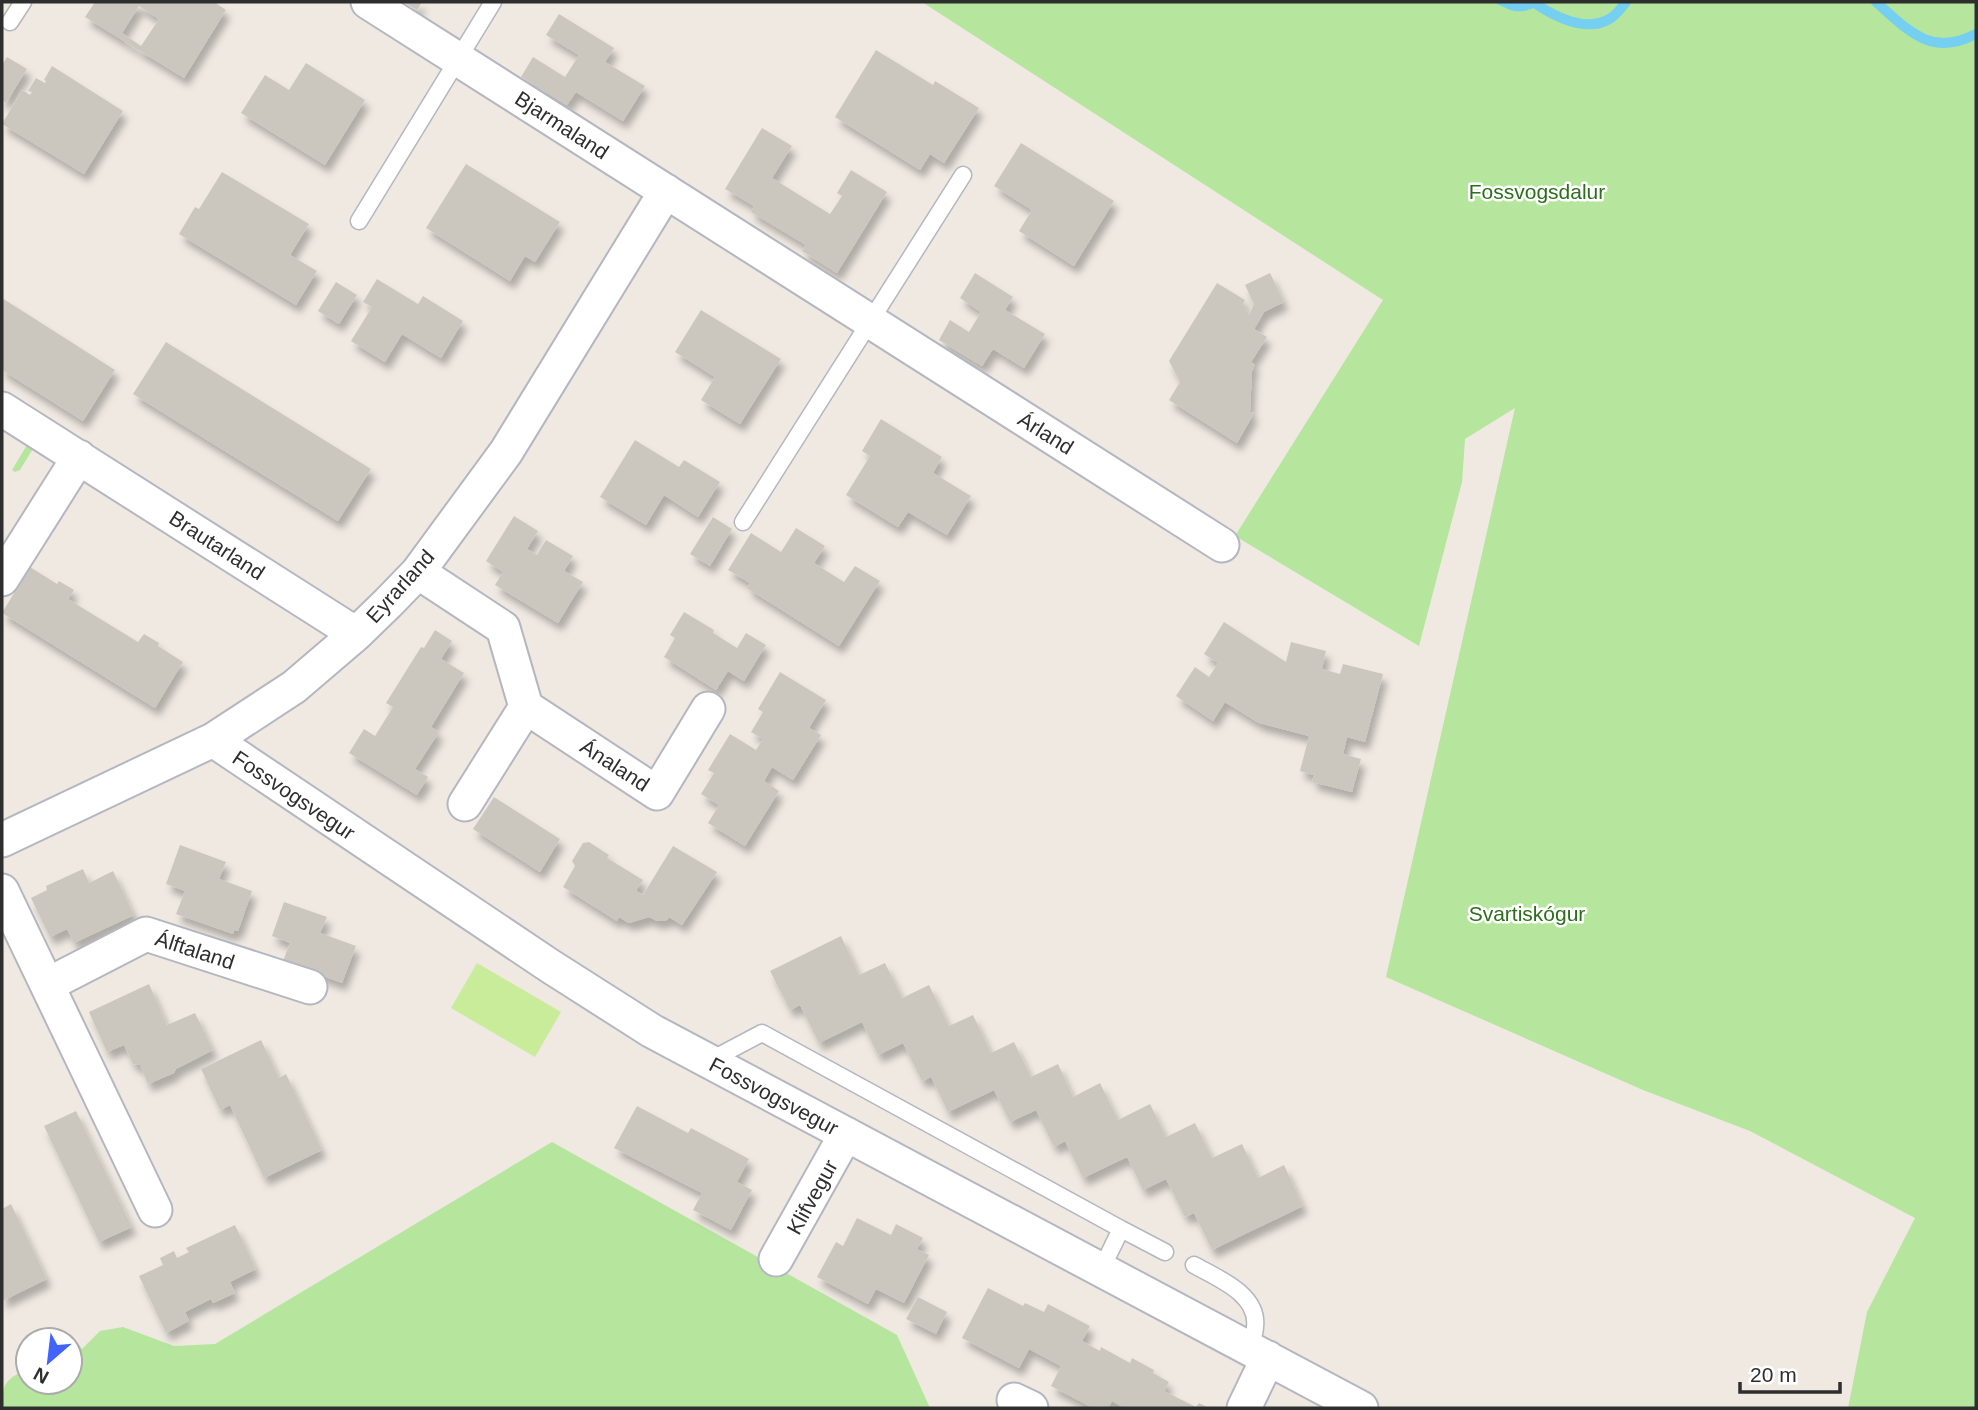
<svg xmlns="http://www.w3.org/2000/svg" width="1978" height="1410" font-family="Helvetica,sans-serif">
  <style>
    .green { fill: #b6e59e }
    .pitch { fill: #c9ec9a }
    .water { fill: #75cff0 }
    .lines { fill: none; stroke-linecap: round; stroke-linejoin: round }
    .stream { stroke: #75cff0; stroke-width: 10 }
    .building { fill: #cbc7bf; fill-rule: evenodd; filter: url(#shadow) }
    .service-casing { stroke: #b4b7c1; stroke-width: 19 }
    .minor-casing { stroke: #b4b7c1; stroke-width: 37 }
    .service { stroke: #fff; stroke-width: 16 }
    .minor { stroke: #fff; stroke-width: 33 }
    .labels { text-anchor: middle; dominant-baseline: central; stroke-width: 5; stroke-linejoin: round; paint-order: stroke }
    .street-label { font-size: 21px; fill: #2e2e2e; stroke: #fff }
    .park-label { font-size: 21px; fill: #2c6e1b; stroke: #fff }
  </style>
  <defs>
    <filter id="shadow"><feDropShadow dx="4.5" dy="8" stdDeviation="3.5" flood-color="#0004"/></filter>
  </defs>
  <rect width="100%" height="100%" fill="#efe9e1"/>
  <path class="green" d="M922,2H1976V1408H1848L1867,1312L1915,1218L1750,1131L1643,1090L1386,977L1515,408L1465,439L1462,482L1419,646L1235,536L1383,300Z
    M2,413L37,442L20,470L15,472L12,470L27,445L2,430Z
    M552,1142L897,1335L930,1408H2C2,1382 6,1380 28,1368V1382H70V1345L76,1341L82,1349L100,1331L123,1327L174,1346L215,1344Z"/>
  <path class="pitch" d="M477,963L561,1012L535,1057L451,1008Z"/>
  <path class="water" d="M1493,2H1540L1539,6C1517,15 1514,12 1493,2Z"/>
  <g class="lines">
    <path class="stream" d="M1533,2C1553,16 1587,34 1611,18C1617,14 1622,7 1626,2
      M1876,2C1908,30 1931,58 1976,34"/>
  </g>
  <path class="building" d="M95,2H214L226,10L184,78L85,17ZM139,6L159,19L141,46L122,33Z
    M403,2H422L417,10Z
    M559,14L614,48L605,62L645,86L623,121L576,92L567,105L521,77L533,57L565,77L579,55L546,35Z
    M876,50L933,85L935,81L979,108L944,163L930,154L920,170L835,117Z
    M7,57L27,69L6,103L2,100V65Z
    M306,63L365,100L325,165L241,113L265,75L289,90Z
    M52,66L123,111L84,174L2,124L22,90L30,95L32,92L28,91L36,78L45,83L46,81L44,80Z
    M762,128L792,146L772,178L830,214L842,196L837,193L851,170L887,192L837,273L802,251L806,245L751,212L754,206L725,189Z
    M1021,143L1114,201L1074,266L1019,231L1032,210L994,186Z
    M466,164L560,222L535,262L525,256L510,281L426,228Z
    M222,172L309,224L290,255L317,271L296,305L179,234L195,207L199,209Z
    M975,273L1013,297L1005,310L1045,334L1024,368L993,349L982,366L939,340L950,320L969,332L981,312L960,298Z
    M1270,273L1284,302L1264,312L1254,329L1267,337L1251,362L1255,365L1252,371L1250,412L1254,413L1237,443L1169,400L1180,382L1169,361L1217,283L1245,300L1243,304L1249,315L1254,304L1245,285Z
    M377,279L418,304L423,296L463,321L441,358L402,334L385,362L351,341L372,307L363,302Z
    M336,282L357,295L339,324L318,311Z
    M2,298L115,370L83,421L2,370Z
    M701,310L781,359L740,424L701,400L715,377L675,352Z
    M166,342L371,469L338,521L133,394Z
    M881,419L942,457L933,473L971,496L947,535L908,512L898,527L846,495L870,456L862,451Z
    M635,440L679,467L684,460L720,482L698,517L664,495L646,525L600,497Z
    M514,516L538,531L527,549L537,555L546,540L573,556L564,571L583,582L558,623L495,585L503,572L486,561Z
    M713,517L732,529L710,566L690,554Z
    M796,528L825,546L814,563L844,582L855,566L880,581L839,646L747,588L750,583L728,570L751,533L781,552Z
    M30,567L57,584L59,581L74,590L68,599L102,620L138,642L144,634L159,643L158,646L183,662L155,708L2,613Z
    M684,612L714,630L713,633L737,648L746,633L766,645L744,681L728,671L716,690L664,657L675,638L670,635Z
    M1224,622L1286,662L1291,642L1326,651L1322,669L1340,674L1343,664L1383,674L1365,742L1347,737L1343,754L1361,759L1352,792L1312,782L1314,775L1300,771L1309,736L1259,723L1225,702L1213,721L1176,696L1195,667L1209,677L1218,663L1204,654Z
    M435,630L452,641L441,659L464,673L431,727L439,732L415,769L428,777L417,795L349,753L364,729L375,736L393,707L386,703L421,647L424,648Z
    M780,672L826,700L809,728L821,735L793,780L772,767L764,781L779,791L745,846L708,823L719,805L701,794L714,773L708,770L730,734L756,750L763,739L751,732L763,712L758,709Z
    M494,797L560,839L540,872L473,829Z
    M589,842L609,855L607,858L643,880L636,891L643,895L673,846L717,872L682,925L669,917L667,920L657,921L649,917L629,923L619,917L617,921L563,887L575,866L572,861L583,843Z
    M180,845L226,862L219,879L252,891L238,931L234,930L233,934L176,914L185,891L166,884Z
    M83,869L89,883L113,871L134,915L74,943L67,929L50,937L31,898L47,890L46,886Z
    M284,902L327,917L320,933L356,946L342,983L283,961L290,943L272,936Z
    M841,936L859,975L885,963L902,998L929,985L949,1026L973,1015L991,1053L1014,1042L1031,1077L1058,1064L1073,1097L1100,1083L1118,1120L1150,1104L1166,1137L1195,1123L1212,1158L1242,1144L1258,1178L1284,1165L1303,1206L1212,1250L1194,1213L1185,1217L1166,1179L1143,1190L1127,1157L1083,1178L1065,1141L1054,1147L1036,1110L1010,1122L994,1090L948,1112L931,1077L922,1081L903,1043L878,1055L862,1022L819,1043L800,1005L790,1010L770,971Z
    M149,984L167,1025L195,1013L213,1050L176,1069L174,1073L148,1084L140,1065L133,1064L124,1045L107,1052L89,1012Z
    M261,1040L279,1078L286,1074L322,1150L264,1178L230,1105L220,1110L201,1069Z
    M637,1106L688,1133L691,1128L749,1159L737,1182L752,1190L731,1230L693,1210L702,1193L614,1148Z
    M76,1111L132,1227L99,1242L44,1126Z
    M11,1204L47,1279L2,1301V1209Z
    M857,1218L891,1235L896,1224L923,1238L917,1249L929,1255L904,1303L876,1289L868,1304L817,1277L836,1242L843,1246Z
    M235,1225L256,1269L230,1282L235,1293L213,1303L211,1299L185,1312L189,1321L166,1333L139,1276L163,1265L160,1258L174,1251L177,1258L189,1252L186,1248Z
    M988,1288L1023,1306L1025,1303L1044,1312L1048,1304L1090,1326L1082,1341L1100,1351L1101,1347L1130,1363L1132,1358L1154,1370L1153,1373L1169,1382L1164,1391L1196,1407L1199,1403L1209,1408H1125L1112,1401L1108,1408H1093L1051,1386L1061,1366L1029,1349L1019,1368L962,1338Z
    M918,1297L947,1312L936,1334L906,1319Z"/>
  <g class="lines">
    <defs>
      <path id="service" d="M10,22L23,2
        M359,221L493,2
        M743,522L963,175
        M709,1061L762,1033L1121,1229L1101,1270
        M1121,1229L1165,1252
        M1194,1265C1217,1278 1259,1294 1255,1327C1255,1334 1251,1342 1249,1349"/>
      <path id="minor" d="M368,2L1222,545
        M2,409L356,634
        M418,572L503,628L526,707L657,793L708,709
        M2,579L79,457
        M213,740L550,966L652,1031L1361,1408
        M465,804L526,707
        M2,840L213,740L294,687L356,634L388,603L418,572L506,452L666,191
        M2,891L155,1210
        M47,985L146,934L310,987
        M776,1259L846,1134
        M1014,1400L1031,1408
        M1244,1408L1268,1358"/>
    </defs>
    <use href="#service" class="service-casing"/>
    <use href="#minor" class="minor-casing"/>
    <use href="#service" class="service"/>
    <use href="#minor" class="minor"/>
  </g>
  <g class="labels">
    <g class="street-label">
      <text transform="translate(562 125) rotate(33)">Bjarmaland</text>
      <text transform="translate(1046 433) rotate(32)">Árland</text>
      <text transform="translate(217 545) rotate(33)">Brautarland</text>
      <text transform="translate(400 586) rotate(-48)">Eyrarland</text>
      <text transform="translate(615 765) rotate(33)">Ánaland</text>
      <text transform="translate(294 795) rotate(34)">Fossvogsvegur</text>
      <text transform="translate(195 950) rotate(18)">Álftaland</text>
      <text transform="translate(774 1096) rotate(28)">Fossvogsvegur</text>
      <text transform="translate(812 1197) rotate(-61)">Klifvegur</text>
    </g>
    <g class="park-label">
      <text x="1537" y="191">Fossvogsdalur</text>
      <text x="1527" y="913">Svartiskógur</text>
    </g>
  </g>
  <rect width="1978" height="1410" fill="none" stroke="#2e2e2e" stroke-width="7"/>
  <g transform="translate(49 1361) rotate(208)"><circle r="33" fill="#ffffff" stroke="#ababab" stroke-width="2"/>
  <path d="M0-5L12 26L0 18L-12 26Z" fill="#4264fb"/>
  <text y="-10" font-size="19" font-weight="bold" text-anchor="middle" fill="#2e2e2e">N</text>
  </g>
  <path d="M1740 1382v10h100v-10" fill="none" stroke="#2e2e2e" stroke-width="3.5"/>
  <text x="1750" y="1382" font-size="21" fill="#2e2e2e" stroke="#ffffff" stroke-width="5" paint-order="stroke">20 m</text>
</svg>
